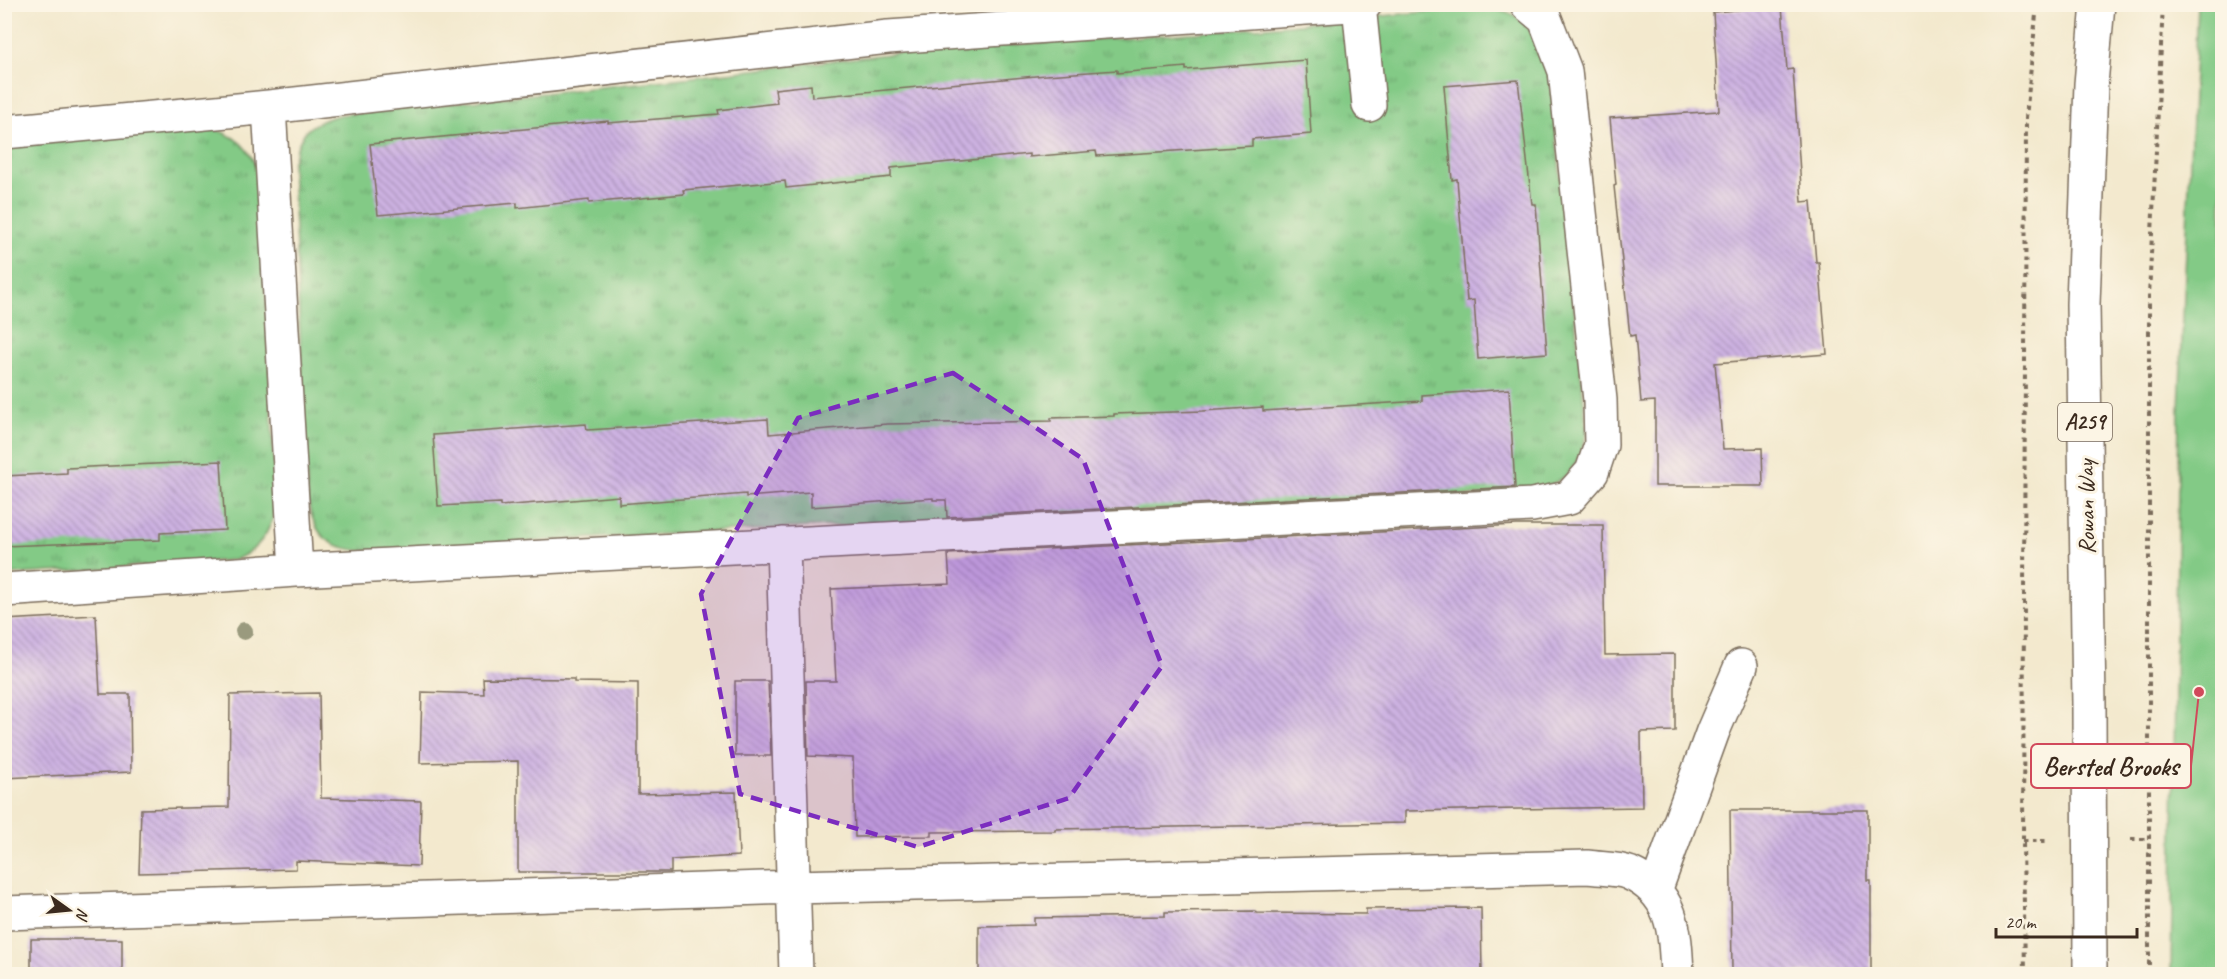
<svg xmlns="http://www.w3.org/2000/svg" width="2227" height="979" font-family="Caveat,sans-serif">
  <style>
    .grass { fill: url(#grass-tufts); stroke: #5f7a52; stroke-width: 1.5 }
    .park { fill: #83ca86; stroke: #5f7a52; stroke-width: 1.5 }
    .building { fill: url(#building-back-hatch) }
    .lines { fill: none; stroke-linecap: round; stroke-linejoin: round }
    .minor-casing { stroke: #7b6d5c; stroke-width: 36 }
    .highway-casing { stroke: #7b6d5c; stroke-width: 36 }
    .path { stroke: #7b6d5c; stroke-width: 4; stroke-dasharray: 4.5 4.5; stroke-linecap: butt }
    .minor { stroke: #fff; stroke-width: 33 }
    .highway { stroke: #fff; stroke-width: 33 }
    .tree { fill: #9a9a7e }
    .marked { fill: #7b2cbf; fill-opacity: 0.2; stroke: #7b2cbf; stroke-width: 4.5; stroke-dasharray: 12 8; stroke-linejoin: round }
    .labels { text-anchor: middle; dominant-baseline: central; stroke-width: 6; stroke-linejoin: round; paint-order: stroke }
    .shield { fill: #fcf5e5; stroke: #75675a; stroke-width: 1.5 }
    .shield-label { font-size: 22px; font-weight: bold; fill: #3b2a1e }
    .street-label { font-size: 24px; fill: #3b2a1e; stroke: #fcf5e5 }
    .leader { fill: none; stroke: #d1495b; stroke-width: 2 }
    .callout-dot { fill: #d1495b; stroke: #fcf5e5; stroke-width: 2 }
    .callout { fill: #fcf5e5; stroke: #d1495b; stroke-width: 2 }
    .callout-label { font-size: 26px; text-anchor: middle; font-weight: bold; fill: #3b2a1e }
  </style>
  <defs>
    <pattern id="grass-tufts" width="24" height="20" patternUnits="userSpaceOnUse" patternTransform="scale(1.5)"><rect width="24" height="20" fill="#83ca86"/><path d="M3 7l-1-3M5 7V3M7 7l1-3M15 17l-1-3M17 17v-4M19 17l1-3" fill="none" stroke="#6ca46d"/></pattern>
    <pattern id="building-back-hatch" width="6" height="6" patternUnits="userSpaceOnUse" patternTransform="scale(1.5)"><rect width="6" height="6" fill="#cdb2e2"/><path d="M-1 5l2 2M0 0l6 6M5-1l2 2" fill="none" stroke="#a891b7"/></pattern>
  </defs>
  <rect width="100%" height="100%" fill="#fcf5e5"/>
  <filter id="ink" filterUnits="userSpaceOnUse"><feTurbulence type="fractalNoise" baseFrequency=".0167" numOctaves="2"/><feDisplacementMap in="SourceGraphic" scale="12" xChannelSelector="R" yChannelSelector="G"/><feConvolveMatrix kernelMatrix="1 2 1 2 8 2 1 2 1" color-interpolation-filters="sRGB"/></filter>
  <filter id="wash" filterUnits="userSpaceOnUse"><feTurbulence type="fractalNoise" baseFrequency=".008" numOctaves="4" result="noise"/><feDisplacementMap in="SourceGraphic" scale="24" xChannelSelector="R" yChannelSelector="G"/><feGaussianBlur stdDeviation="1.35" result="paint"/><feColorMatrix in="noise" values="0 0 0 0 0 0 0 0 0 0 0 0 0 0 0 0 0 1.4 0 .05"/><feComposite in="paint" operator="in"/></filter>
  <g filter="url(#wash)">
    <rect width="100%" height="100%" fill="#f3e9ce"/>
    <path class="grass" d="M1477,7C1523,7 1532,30 1549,66L1587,433C1574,476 1567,481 1524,493L665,534L364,551C329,548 315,537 308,502L292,165C300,132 307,123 340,115L685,78L906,52L1224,31Z
      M206,127C237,134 251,148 260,178L276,506C271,531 259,551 234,560L5,575V146Z"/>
    <path class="park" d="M2197,5H2222V974H2171L2179,409Z"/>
    <g id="blocks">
      <path class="building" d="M1782,6L1787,70L1793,69L1802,202L1811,201L1816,262H1819L1827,354L1715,363L1723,449L1762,448L1763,486H1655V401L1641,402L1635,335L1630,336L1614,186L1616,185L1610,118L1719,111L1713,12Z
        M1306,60L1311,134L1252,139V146L1097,156L1096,151L1029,157V154L891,168V177L786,188L785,181L683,190L684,194L589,203V200L517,208V203L378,215L370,144L608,121V123L719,114L718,110L777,103L775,89L811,85L812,97L1046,75L1117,70V73L1186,67V70Z
        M1518,80L1532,204H1536L1547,353L1478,359L1474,300L1467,301L1457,179L1452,180L1444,86Z
        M1509,389L1515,487L947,517L946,500H933V498L811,507V492L746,497V494L619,504V496L500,506V503L438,506L433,435L586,424L587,430L768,419L769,434L887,424L1051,421V418L1114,416V414L1203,411L1263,407V411L1326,407L1422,401V395Z
        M221,461L225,530L160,533V540L4,546V476L67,473V468Z
        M1517,525H1603L1605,655L1675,654V731L1641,732L1642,807L1405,811V823L1055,829V831L932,832V836L855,837L853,758L808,756L806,681H836L831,589L950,584L948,554Z
        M96,615L100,694H130L131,772L4,778V620Z
        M483,678L574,679V682L638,683V794L736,792L739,856L671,860V872H518V761L420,763L422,692L484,694Z
        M735,681H768L771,756H735Z
        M319,693L321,798L421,801L419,866L296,861V869L139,873L141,809L229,807L230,695Z
        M1730,810H1868V881H1871V972L1732,973Z
        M1481,908L1482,975H979V926L1034,925V918L1165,916V912L1255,911L1256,913L1366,914V909Z
        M31,939H122V975H31Z"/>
    </g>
  </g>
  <g filter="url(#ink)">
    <use href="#blocks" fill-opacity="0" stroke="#7b6d5c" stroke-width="1.5"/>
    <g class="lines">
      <defs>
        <path id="minor" d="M1359,5L1369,105
          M269,107L296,570
          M4,132L269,107L888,37L1365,4
          M783,544L796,974
          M4,590L296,570L1532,505L1569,498L1592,472L1601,445L1600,400L1565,71L1545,19L1527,4
          M1655,891L1713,731L1741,666
          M4,913L794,887L1588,867C1600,869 1617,868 1629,873C1674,893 1675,931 1677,974"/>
        <path id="highway" d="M2090,974L2089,705L2083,304L2091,84L2098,4"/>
      </defs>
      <use href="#minor" class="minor-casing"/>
      <use href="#highway" class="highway-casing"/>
      <path class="path" d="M2131,839H2149
        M2023,841H2049
        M2025,974L2023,841L2026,118L2037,4
        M2149,974V296L2163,4"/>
      <use href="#minor" class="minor"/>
      <use href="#highway" class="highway"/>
    </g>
    <circle class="tree" cx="244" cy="631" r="9"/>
  </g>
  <path class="marked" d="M953,373L1083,459L1162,666L1069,798L918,847L740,794L701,594L798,418Z"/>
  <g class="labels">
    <rect class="shield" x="2058" y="403" width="54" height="38" rx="4.5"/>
    <g class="shield-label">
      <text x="2085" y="422">A259</text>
    </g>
    <g class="street-label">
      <text transform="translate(2086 507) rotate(-91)">Rowan Way</text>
    </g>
  </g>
  <path class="leader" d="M2199 692L2191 766"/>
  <circle class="callout-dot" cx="2199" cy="692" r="6"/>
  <rect class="callout" x="2031" y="744" width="160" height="44" rx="6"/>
  <g class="callout-label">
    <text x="2111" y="775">Bersted Brooks</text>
  </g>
  <rect width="2227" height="979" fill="none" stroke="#fcf5e5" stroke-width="24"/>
  <g transform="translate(69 910) rotate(105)" stroke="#fcf5e5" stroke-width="4.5" paint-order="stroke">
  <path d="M0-4.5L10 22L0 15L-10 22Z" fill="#3b2a1e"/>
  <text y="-9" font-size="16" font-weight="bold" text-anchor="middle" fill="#3b2a1e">N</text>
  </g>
  <path d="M1996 928v9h141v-9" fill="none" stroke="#3b2a1e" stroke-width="3"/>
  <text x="2005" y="928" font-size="18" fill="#3b2a1e" stroke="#fcf5e5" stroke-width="4.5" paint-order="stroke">20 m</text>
</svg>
